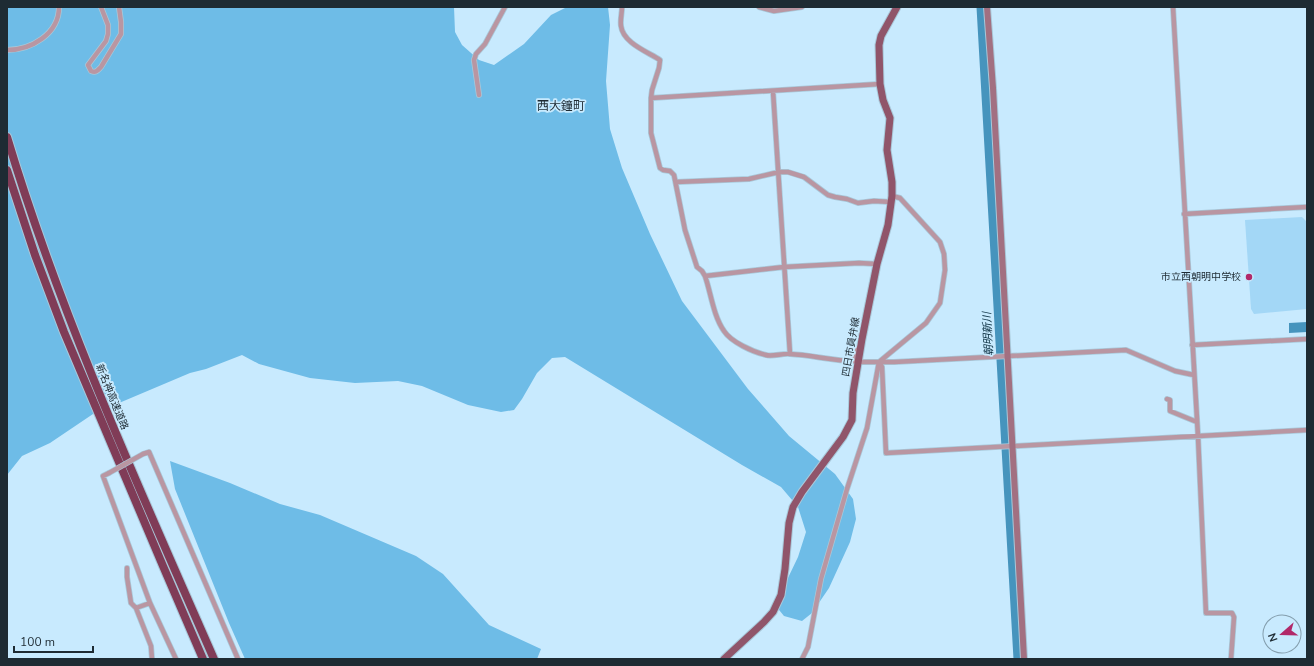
<svg xmlns="http://www.w3.org/2000/svg" width="1314" height="666" font-family="'Nunito Sans','Noto Sans JP',sans-serif">
  <style>
    .green { fill: #a3d7f6 }
    .forest { fill: #6ebce7 }
    .water { fill: #4694bd }
    .lines { fill: none; stroke-linecap: round; stroke-linejoin: round }
    .river { stroke: #4694bd; stroke-width: 9 }
    .street-casing { stroke: #a9c8d9; stroke-width: 6 }
    .secondary-casing { stroke: #a9c8d9; stroke-width: 8 }
    .primary-casing { stroke: #a9c8d9; stroke-width: 9 }
    .highway-casing { stroke: #a9c8d9; stroke-width: 10 }
    .street { stroke: #b996a2; stroke-width: 4.5 }
    .secondary { stroke: #a27081; stroke-width: 6 }
    .primary { stroke: #90556a; stroke-width: 7 }
    .highway { stroke: #803c57; stroke-width: 8 }
    .street-bridge-casing { stroke: #a9c8d9; stroke-width: 6; stroke-linecap: butt }
    .street-bridge { stroke: #b996a2; stroke-width: 4.5 }
    .poi-dot { fill: #b12869; stroke: #c8eafe; stroke-width: 1.5 }
    .labels { text-anchor: middle; dominant-baseline: central; stroke-width: 3.5; stroke-linejoin: round; paint-order: stroke }
    .poi-label { font-size: 10px; fill: #1e2b33; stroke: #c8eafe; text-anchor: end }
    .street-label { font-size: 10px; fill: #1e2b33; stroke: #c8eafe }
    .water-label { font-size: 11px; font-style: italic; fill: #0b2f41; stroke: #c8eafe }
    .quarter-label { font-size: 12px; fill: #1e2b33; stroke: #c8eafe }
  </style>
  <rect width="100%" height="100%" fill="#c8eafe"/>
  <path class="green" d="M1302,217L1307,222V309L1254,314L1251,309L1245,220Z"/>
  <path class="forest" d="M7,7H454L455,32L462,45L479,60L494,65L524,44L551,15L567,7H608L610,25L606,81L610,129L622,168L650,234L682,301L748,389L789,436L835,474L853,499L856,519L850,542L829,588L812,613L802,621L784,616L775,605L798,557L806,532L798,507L781,487L742,465L565,357L552,358L537,373L522,399L514,410L501,412L468,405L422,386L398,381L355,383L310,378L259,364L242,355L206,369L190,373L93,414L50,443L22,456L7,475Z
    M170,461L230,483L280,504L320,515L416,556L443,574L489,625L541,649L537,659H245L229,623L175,489Z"/>
  <path class="water" d="M1307,322V332L1289,333V323Z"/>
  <g class="lines">
    <path class="river" d="M981,7L1018,659"/>
    <defs>
      <path id="street" d="M101,7L108,25V34L106,41L88,65L91,71C96,73 97,71 101,67L121,34V22L119,7
        M622,7C622,13 620,20 621,26C623,43 648,52 660,60L659,68L652,90L651,98V133L660,168L663,170L670,171L674,175L685,230L697,267L702,271L705,276C711,293 713,315 724,331C731,342 753,352 766,355C772,357 783,353 790,354C812,355 833,361 855,361
        M759,7L774,11L802,7
        M1173,7L1198,436L1206,613H1232L1234,617L1231,659
        M7,50C31,50 59,34 59,7
        M773,91L790,354
        M479,95L474,60L476,54L485,44L505,7
        M651,98L880,84
        M676,182L749,179L779,172H788L804,177L828,195L835,197L847,199L858,203L874,201L891,202
        M1184,214L1307,207
        M705,276L784,267L859,263L877,264
        M1192,345L1307,339
        M853,361L858,348
        M861,362H894L1126,350L1175,371L1194,375
        M879,362L882,367L886,453L1307,430
        M1167,399L1170,400V411L1197,422
        M143,454L149,452L238,659
        M109,473L103,476L150,603
        M127,568V577L131,603L136,608L151,646L152,659
        M136,608L150,603L176,659
        M802,659L808,647L821,579L847,489L867,428L879,362L926,323L940,303L945,270L944,254L940,242L900,198L892,196"/>
      <path id="secondary" d="M987,7L993,88L1024,659"/>
      <path id="primary" d="M724,659L764,622L773,612L781,595L785,569L789,523L793,507L802,492L843,437L852,420L853,393L862,339L877,264L888,225L892,196V182L887,150L890,118L883,100L880,84L879,45L881,36L897,7"/>
      <path id="highway" d="M7,137C61,317 139,488 214,659
        M7,170L35,255L64,332L163,566L203,659"/>
    </defs>
    <use href="#street" class="street-casing"/>
    <use href="#secondary" class="secondary-casing"/>
    <use href="#primary" class="primary-casing"/>
    <use href="#highway" class="highway-casing"/>
    <use href="#street" class="street"/>
    <use href="#secondary" class="secondary"/>
    <use href="#primary" class="primary"/>
    <use href="#highway" class="highway"/>
    <defs>
      <path id="street-bridge" d="M109,473L143,454"/>
    </defs>
    <use href="#street-bridge" class="street-bridge-casing"/>
    <use href="#street-bridge" class="street-bridge"/>
  </g>
  <circle class="poi-dot" cx="1249" cy="277" r="4"/>
  <g class="labels">
    <g class="poi-label">
      <text x="1241" y="277">市立西朝明中学校</text>
    </g>
    <g class="street-label">
      <text transform="translate(851 347) rotate(-80)">四日市員弁線</text>
      <text transform="translate(112 397) rotate(68)">新名神高速道路</text>
    </g>
    <g class="water-label">
      <text transform="translate(988 334) rotate(-93)">朝明新川</text>
    </g>
    <g class="quarter-label">
      <text x="561" y="106">西大鐘町</text>
    </g>
  </g>
  <rect width="1314" height="666" fill="none" stroke="#1e2b33" stroke-width="16"/>
  <g transform="translate(1282 634) rotate(250)"><circle r="19" fill="#c8eafe" stroke="#849ead"/>
  <path d="M0-3L7 15L0 10L-7 15Z" fill="#b12869"/>
  <text y="-6" font-size="11" font-weight="bold" text-anchor="middle" fill="#1e2b33">N</text>
  </g>
  <path d="M14 646v6h79v-6" fill="none" stroke="#1e2b33" stroke-width="2"/>
  <text x="20" y="646" font-size="12" fill="#1e2b33" stroke="#c8eafe" stroke-width="3" paint-order="stroke">100 m</text>
</svg>
